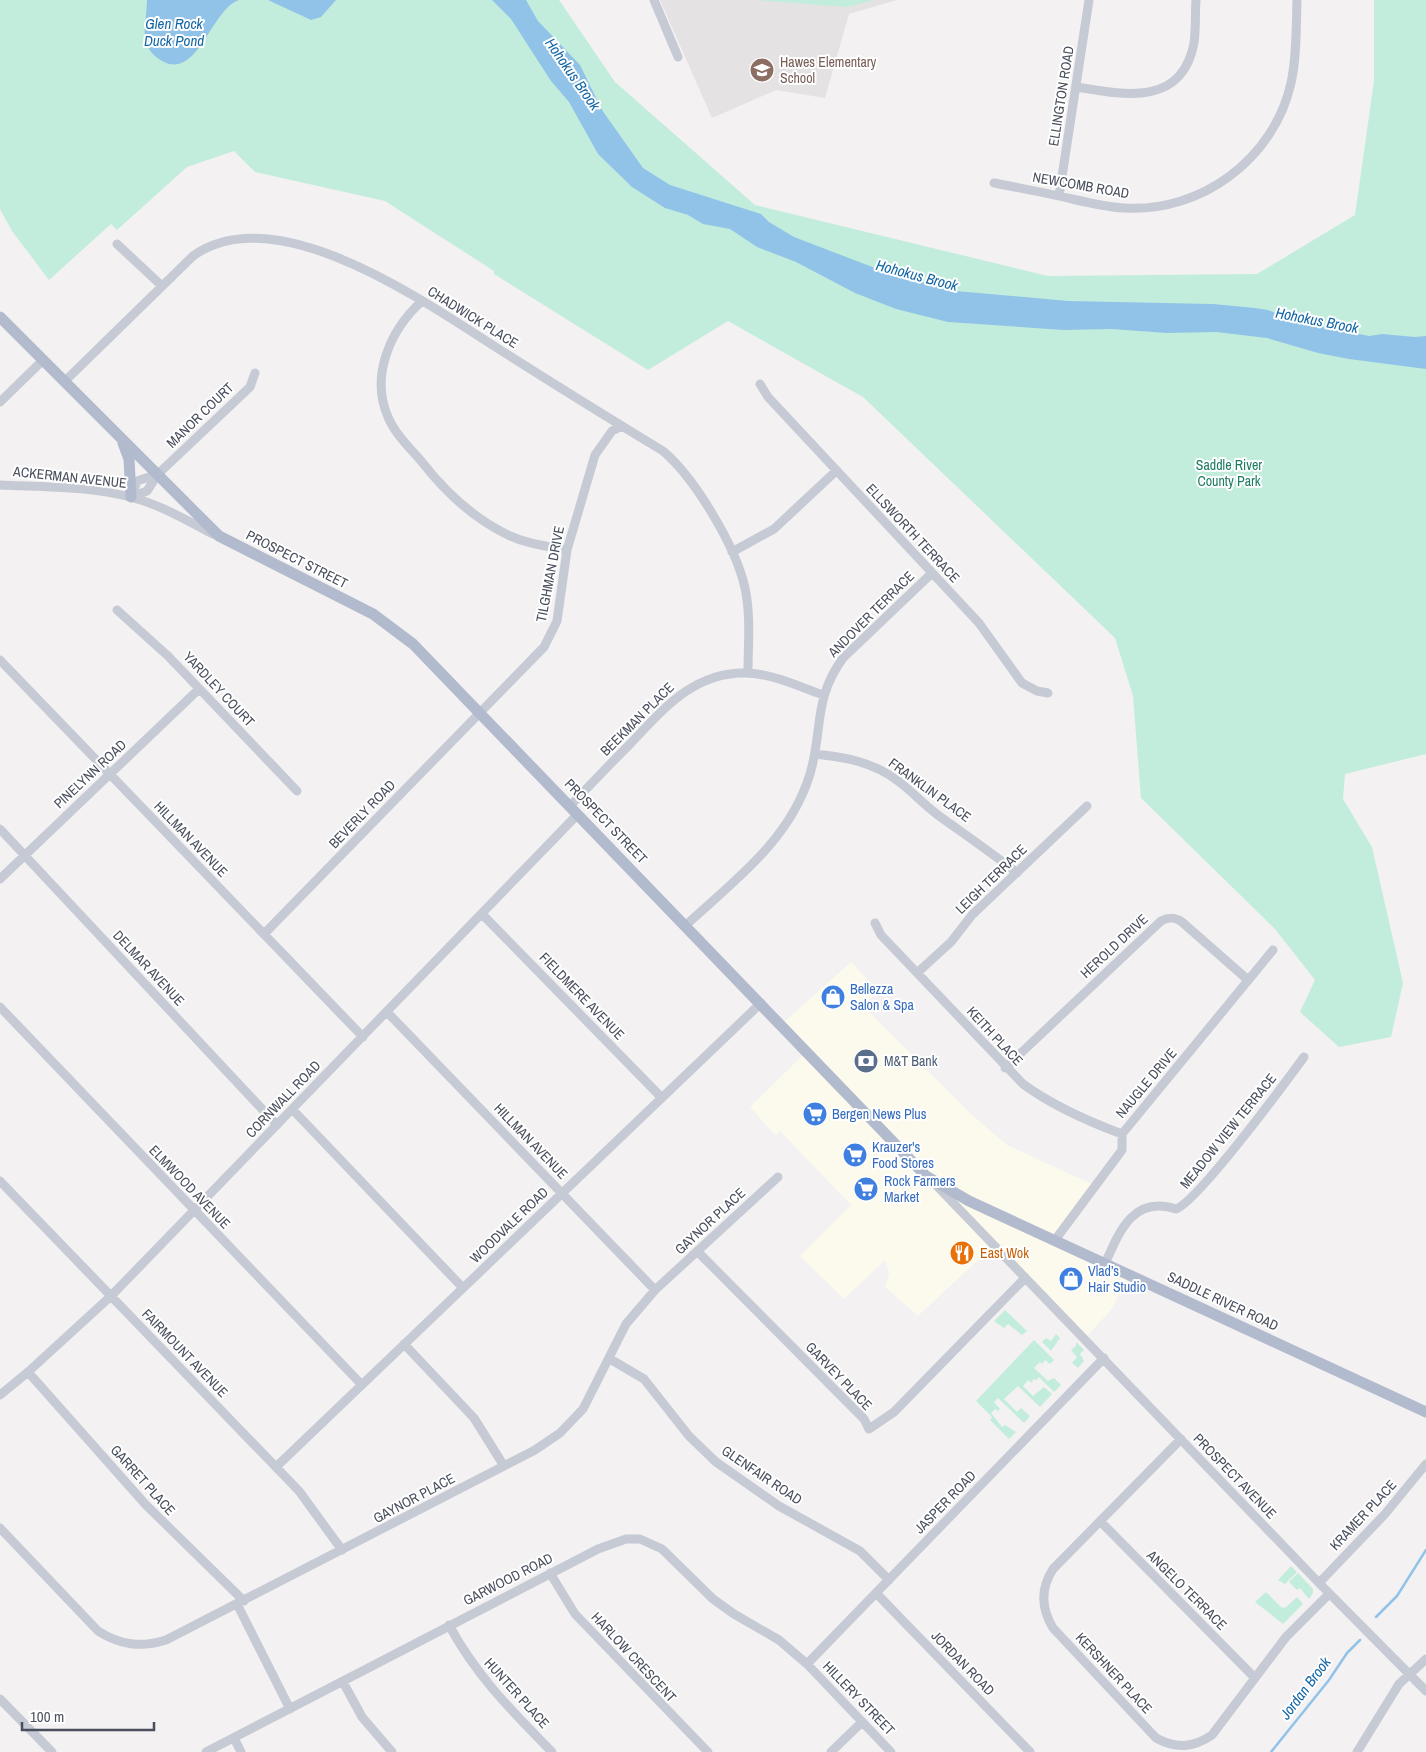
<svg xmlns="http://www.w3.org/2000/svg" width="1426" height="1752" font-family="'Archivo Narrow',sans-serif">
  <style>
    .commercial { fill: #fcfaec }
    .education { fill: #e4e2e2 }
    .green { fill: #c2eddc }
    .water { fill: #91c3e8 }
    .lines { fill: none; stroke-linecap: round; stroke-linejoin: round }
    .stream { stroke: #91c3e8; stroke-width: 2.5 }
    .minor { stroke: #c5cad4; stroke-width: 9 }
    .major { stroke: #b2bace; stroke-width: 11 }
    .labels { text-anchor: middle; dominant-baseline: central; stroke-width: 4; stroke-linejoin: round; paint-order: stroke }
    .education-label { font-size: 14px; fill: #785e54; stroke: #fff; text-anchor: start }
    .street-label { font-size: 14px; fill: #494f5d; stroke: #fff }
    .park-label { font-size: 14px; fill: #1c7c61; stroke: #fff }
    .shop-label { font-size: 14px; fill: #366cbe; stroke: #fff; text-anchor: start }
    .service-label { font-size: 14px; fill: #4e5e75; stroke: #fff; text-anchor: start }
    .food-label { font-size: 14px; fill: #c56008; stroke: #fff; text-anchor: start }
    .water-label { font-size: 15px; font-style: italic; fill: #1467a6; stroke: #fff }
  </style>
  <rect width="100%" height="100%" fill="#f3f1f1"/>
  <path class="commercial" d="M851,962L878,991L863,1006L972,1115L1007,1145L1096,1186L1055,1240L1129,1274L1112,1309L1084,1339L993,1246L918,1316L885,1287L889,1273L885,1260L844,1299L800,1256L851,1205L780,1131L776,1135L773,1133L750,1107L807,1051L782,1024Z"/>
  <path class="education" d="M660,0H897L849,14L825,98L776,90L712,118Z"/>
  <path class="green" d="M0,0H559L615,82L755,205L1048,276L1257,274L1355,215L1374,81V0H1426V754L1345,774L1343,799L1372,847L1403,983L1391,1037L1339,1047L1300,1012L1315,980L1275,929L1141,798L1133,696L1115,638L863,397L728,321L648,370L494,274V271L385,201L255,172L234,151L187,167L117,230L111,224L49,280L12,231L0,209Z
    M754,0H874L846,7Z
    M1005,1310L1027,1331L1022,1335L1008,1324L1004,1328L994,1321Z
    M1056,1334L1060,1338L1051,1351L1042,1342L1046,1338L1051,1341Z
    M1034,1340L1054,1360L1050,1364L1045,1360L1042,1364L1040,1362L1034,1368L1048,1381L1054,1378L1061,1385L1054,1392L1039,1377L1036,1380L1033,1379L1032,1383L1028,1380L1023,1386L1033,1396L1044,1387L1052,1394L1040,1407L1018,1386L1004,1399L1017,1412L1021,1408L1030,1416L1024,1423L998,1398L994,1402L1000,1409L998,1411L995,1409L991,1413L1002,1427L1005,1425L1016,1432L1009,1439L990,1420L992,1417L976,1401Z
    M1076,1342L1084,1350L1080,1354L1084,1361L1078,1368L1072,1363L1077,1357L1071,1350L1076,1346Z
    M1291,1566L1297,1572L1285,1584L1278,1580Z
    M1298,1573L1313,1589V1593L1309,1599L1300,1588L1297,1590L1289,1582Z
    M1266,1592L1281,1607L1285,1608L1297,1597L1303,1604L1283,1624L1255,1602Z"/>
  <path class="water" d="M147,0H239C211,9 198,81 162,61C136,46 147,24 147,0Z
    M268,0H336L321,17L311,20Z
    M492,0H526L538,21L580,65L602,110L643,168L670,185L761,214L769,222L794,237L875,268L956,291L1068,301L1213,304L1255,308L1268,310L1295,321L1369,336L1382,334L1415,337L1426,336V369L1349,359L1318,353L1267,338L1216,332L1167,333L1111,329L1064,330L948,322L896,309L855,293L796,262L757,247L730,229L703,224L688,215L665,208L632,187L598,154L569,102L551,81L511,19Z"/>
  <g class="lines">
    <path class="stream" d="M1376,1617L1397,1596L1426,1550
      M1271,1752L1329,1680L1347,1653L1360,1640"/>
    <path class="minor" d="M654,0L678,57
      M1077,87C1124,95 1182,107 1194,43C1196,29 1195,14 1196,0
      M994,183C1020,188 1046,193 1072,199C1089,203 1106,207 1124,208C1201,213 1274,159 1291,83C1297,56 1296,27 1297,0
      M1059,196L1089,0
      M117,244L162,286
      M422,301C390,330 370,376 388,417C395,434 410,448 422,462C446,493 473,518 508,535C527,544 547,546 567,550
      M64,382L193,256C278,195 432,307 505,353C557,386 610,419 663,451C695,478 736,547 745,588C751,616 748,645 748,673
      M760,384L768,397L979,623L1022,683L1037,691L1048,693
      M0,402L42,361
      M0,485C42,487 88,486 130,497C159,504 186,520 213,534
      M132,495L137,481L158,474
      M131,497L147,491L158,474L250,387L255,373
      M732,552L774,529L836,471
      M117,610L168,656L297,791
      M0,660L363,1037
      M815,754C845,757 873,762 898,781C913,792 926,807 942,818C967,836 992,853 1017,873
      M570,806C590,785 610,764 631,743C663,709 695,671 747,673C773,674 798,686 823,695
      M0,829L277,1125
      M0,879L199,689
      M482,914L662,1098
      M875,923L881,935L1023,1084C1053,1106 1087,1121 1122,1134
      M686,925C735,880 790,840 810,774C823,730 813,699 843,658L932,573
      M264,934L544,647L557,621L567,550L595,455L612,431L622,426
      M917,973L951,942L972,915L1087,806
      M0,1007L362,1385
      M387,1012L655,1290
      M1005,1068L1161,921C1169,917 1175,917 1182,922L1248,980
      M292,1109L463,1288
      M0,1181L299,1491L342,1550
      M934,1183L1319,1583L1426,1691
      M1055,1240L1122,1150V1134L1273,950
      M698,1252L864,1419L869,1429L894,1412L1025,1278
      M1105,1264C1119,1232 1133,1195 1176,1209C1198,1201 1285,1083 1304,1057
      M404,1344L474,1418L504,1466
      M610,1359L644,1379L689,1436L716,1462L779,1506L860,1551L889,1580
      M28,1372L146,1505L244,1601
      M0,1395L28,1372L111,1296L578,814
      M1181,1439L1053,1569C1040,1589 1041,1608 1053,1628L1156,1738C1176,1749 1193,1748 1212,1735L1286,1637L1329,1594
      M276,1467L761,1003
      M1100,1521L1255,1678
      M0,1528L98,1631C120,1645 141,1648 166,1640L535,1450L560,1433L583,1409L626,1324L655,1290L778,1177
      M550,1573L575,1614L708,1752
      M1319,1583L1385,1514L1426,1464
      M876,1593L1030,1752
      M237,1604L290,1709
      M449,1625C477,1677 512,1711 552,1752
      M807,1664L1104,1358
      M343,1682L362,1717L392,1752
      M0,1699L52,1752
      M234,1738L241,1752
      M206,1752L598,1549L626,1539H640L662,1549L713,1599L734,1614L779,1640L807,1664L891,1752
      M831,1752L862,1722
      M1357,1752L1399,1684L1426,1659"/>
    <path class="major" d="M0,317L219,536L373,614L413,644L926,1176L969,1201L1426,1412
      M123,443L129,459L131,497"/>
  </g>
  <defs>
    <symbol id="school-disc" viewBox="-11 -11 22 22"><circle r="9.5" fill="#8d6e63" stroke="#fff"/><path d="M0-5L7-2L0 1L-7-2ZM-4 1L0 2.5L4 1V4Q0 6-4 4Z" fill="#fff"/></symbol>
    <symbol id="shop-disc" viewBox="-11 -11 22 22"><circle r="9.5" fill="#3f7fe0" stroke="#fff"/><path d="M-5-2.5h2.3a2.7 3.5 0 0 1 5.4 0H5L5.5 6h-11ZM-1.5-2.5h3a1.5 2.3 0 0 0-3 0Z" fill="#fff"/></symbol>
    <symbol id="bank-disc" viewBox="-11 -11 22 22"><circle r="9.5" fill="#5c6f8a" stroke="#fff"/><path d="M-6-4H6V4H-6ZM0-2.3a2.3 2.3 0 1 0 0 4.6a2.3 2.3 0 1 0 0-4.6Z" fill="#fff"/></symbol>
    <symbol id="supermarket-disc" viewBox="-11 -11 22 22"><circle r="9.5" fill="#3f7fe0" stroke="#fff"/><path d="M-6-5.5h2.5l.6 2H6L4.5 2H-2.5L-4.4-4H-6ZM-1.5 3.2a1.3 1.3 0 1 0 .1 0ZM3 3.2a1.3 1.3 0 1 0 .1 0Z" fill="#fff"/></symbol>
    <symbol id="restaurant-disc" viewBox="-11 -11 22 22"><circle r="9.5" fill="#e8710a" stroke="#fff"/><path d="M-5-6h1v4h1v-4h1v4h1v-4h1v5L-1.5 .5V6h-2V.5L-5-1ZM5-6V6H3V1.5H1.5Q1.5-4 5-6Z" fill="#fff"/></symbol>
  </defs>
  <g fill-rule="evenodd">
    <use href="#school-disc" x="748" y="56" width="28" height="28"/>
    <use href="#shop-disc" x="819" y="983" width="28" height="28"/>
    <use href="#bank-disc" x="852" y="1047" width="28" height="28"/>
    <use href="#supermarket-disc" x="801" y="1100" width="28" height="28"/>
    <use href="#supermarket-disc" x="841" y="1141" width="28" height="28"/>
    <use href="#supermarket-disc" x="852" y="1175" width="28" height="28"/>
    <use href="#restaurant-disc" x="948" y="1239" width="28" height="28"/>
    <use href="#shop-disc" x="1057" y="1265" width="28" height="28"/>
  </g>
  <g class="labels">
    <g class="education-label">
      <text x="780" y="62">Hawes Elementary<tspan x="780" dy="16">School</tspan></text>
    </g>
    <g class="street-label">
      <text transform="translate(1061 96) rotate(-81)">ELLINGTON ROAD</text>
      <text transform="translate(1081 185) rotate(10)">NEWCOMB ROAD</text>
      <text transform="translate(473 317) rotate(32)">CHADWICK PLACE</text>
      <text transform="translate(200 415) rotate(-44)">MANOR COURT</text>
      <text transform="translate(70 477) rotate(6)">ACKERMAN AVENUE</text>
      <text transform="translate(913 533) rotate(47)">ELLSWORTH TERRACE</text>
      <text transform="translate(297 559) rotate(27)">PROSPECT STREET</text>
      <text transform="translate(550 574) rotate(-79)">TILGHMAN DRIVE</text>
      <text transform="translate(871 614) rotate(-45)">ANDOVER TERRACE</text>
      <text transform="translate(219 689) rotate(47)">YARDLEY COURT</text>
      <text transform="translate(637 719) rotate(-45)">BEEKMAN PLACE</text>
      <text transform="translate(90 774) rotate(-43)">PINELYNN ROAD</text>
      <text transform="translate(930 790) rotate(36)">FRANKLIN PLACE</text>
      <text transform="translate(362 814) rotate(-46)">BEVERLY ROAD</text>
      <text transform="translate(606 821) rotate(46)">PROSPECT STREET</text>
      <text transform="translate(191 839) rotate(46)">HILLMAN AVENUE</text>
      <text transform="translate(991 879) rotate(-44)">LEIGH TERRACE</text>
      <text transform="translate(1114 946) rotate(-43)">HEROLD DRIVE</text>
      <text transform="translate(149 968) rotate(47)">DELMAR AVENUE</text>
      <text transform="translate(582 996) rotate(46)">FIELDMERE AVENUE</text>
      <text transform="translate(995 1036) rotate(47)">KEITH PLACE</text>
      <text transform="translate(1146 1083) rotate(-50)">NAUGLE DRIVE</text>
      <text transform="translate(283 1099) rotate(-46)">CORNWALL ROAD</text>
      <text transform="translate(1228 1131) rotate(-51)">MEADOW VIEW TERRACE</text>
      <text transform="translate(531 1141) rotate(46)">HILLMAN AVENUE</text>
      <text transform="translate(190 1187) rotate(46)">ELMWOOD AVENUE</text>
      <text transform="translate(710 1221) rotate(-43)">GAYNOR PLACE</text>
      <text transform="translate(509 1225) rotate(-44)">WOODVALE ROAD</text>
      <text transform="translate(1223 1301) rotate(25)">SADDLE RIVER ROAD</text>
      <text transform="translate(185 1353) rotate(46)">FAIRMOUNT AVENUE</text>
      <text transform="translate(839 1376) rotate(46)">GARVEY PLACE</text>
      <text transform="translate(762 1475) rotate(34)">GLENFAIR ROAD</text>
      <text transform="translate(1235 1476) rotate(46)">PROSPECT AVENUE</text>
      <text transform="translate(143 1480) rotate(48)">GARRET PLACE</text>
      <text transform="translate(414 1498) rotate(-28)">GAYNOR PLACE</text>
      <text transform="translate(945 1502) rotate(-46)">JASPER ROAD</text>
      <text transform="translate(1363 1515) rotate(-47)">KRAMER PLACE</text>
      <text transform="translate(508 1579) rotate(-27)">GARWOOD ROAD</text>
      <text transform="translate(1187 1590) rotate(45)">ANGELO TERRACE</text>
      <text transform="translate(634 1657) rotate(47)">HARLOW CRESCENT</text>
      <text transform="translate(963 1663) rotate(46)">JORDAN ROAD</text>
      <text transform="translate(1114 1673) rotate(47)">KERSHNER PLACE</text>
      <text transform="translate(517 1693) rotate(48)">HUNTER PLACE</text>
      <text transform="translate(859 1698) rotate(46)">HILLERY STREET</text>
    </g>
    <g class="park-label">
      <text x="1229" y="465">Saddle River<tspan x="1229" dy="16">County Park</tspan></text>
    </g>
    <g class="shop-label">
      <text x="850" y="989">Bellezza<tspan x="850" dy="16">Salon &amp; Spa</tspan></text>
      <text x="832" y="1114">Bergen News Plus</text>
      <text x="872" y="1147">Krauzer's<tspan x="872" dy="16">Food Stores</tspan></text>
      <text x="884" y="1181">Rock Farmers<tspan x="884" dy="16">Market</tspan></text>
      <text x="1088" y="1271">Vlad’s<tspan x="1088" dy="16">Hair Studio</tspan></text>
    </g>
    <g class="service-label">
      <text x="884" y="1061">M&amp;T Bank</text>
    </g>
    <g class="food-label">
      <text x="980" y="1253">East Wok</text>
    </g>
    <g class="water-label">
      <text x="174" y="23">Glen Rock<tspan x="174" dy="17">Duck Pond</tspan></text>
      <text transform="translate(573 74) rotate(55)">Hohokus Brook</text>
      <text transform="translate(917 275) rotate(15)">Hohokus Brook</text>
      <text transform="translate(1317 320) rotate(11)">Hohokus Brook</text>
      <text transform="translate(1305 1688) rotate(-53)">Jordan Brook</text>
    </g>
  </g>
  <path d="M22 1722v8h132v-8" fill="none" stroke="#494f5d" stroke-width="2.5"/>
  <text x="30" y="1722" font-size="15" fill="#494f5d" stroke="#ffffff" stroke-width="4" paint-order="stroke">100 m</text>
</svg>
